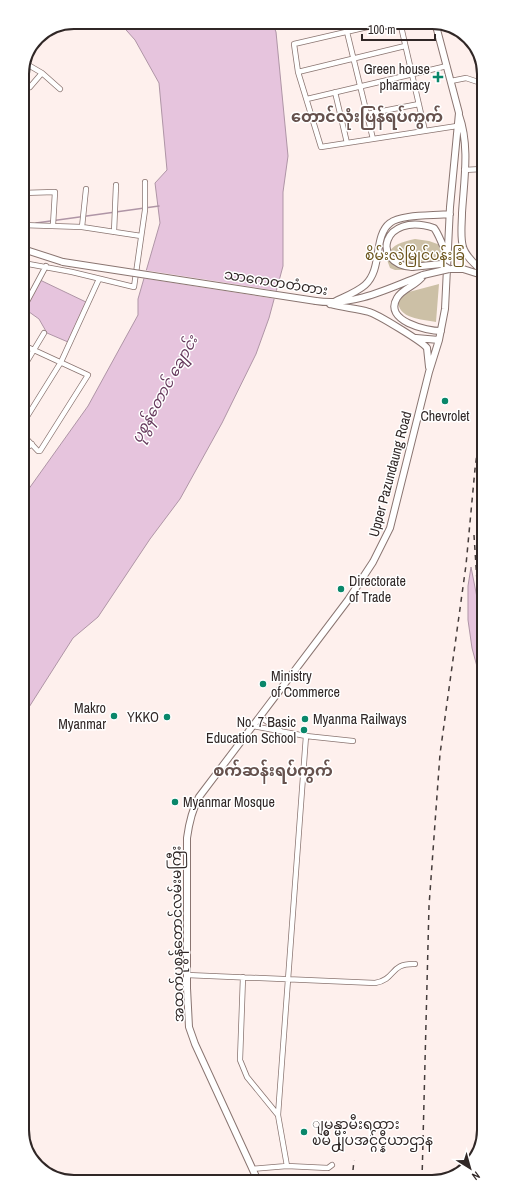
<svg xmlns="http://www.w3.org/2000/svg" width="506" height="1204" font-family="'Archivo Narrow','Noto Sans Myanmar',sans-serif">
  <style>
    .green { fill: #ccc0a6 }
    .water { fill: #e6c4dd; stroke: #af95a6 }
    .pier { fill: #fef0ed }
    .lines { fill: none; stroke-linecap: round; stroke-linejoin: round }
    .stream { stroke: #af95a6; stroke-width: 1.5 }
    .minor-casing { stroke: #8a7571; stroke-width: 6 }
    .major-casing { stroke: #8a7571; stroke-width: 8 }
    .minor { stroke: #fff; stroke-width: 4.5 }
    .major { stroke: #fff; stroke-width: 6 }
    .rail { stroke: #453c3b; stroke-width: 1.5; stroke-dasharray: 5 5; stroke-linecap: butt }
    .major-bridge-casing { stroke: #8a7571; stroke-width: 8; stroke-linecap: butt }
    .major-bridge { stroke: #fff; stroke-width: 6 }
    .poi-dot { fill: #09876a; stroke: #fff; stroke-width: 1.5 }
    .labels { text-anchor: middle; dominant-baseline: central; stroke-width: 3; stroke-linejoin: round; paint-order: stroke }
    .poi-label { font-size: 14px; fill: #302726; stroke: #fff; text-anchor: start }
    .park-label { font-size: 14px; fill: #6b541b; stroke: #fff }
    .street-label { font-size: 14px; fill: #302726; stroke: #fff }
    .water-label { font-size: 15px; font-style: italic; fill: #65395c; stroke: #fff }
    .quarter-label { font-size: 16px; font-weight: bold; fill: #66524e; stroke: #fff }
    .rim { fill: none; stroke: #302726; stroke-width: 2 }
  </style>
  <rect width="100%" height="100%" fill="#fef0ed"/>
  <path class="green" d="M415,239L429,241L443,246V269L395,270L390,268L386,257C392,244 402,242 415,239Z
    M439,284L436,322C421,319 397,319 398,299L405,293Z"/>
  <path class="water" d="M119,22H272L276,32L288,156L283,192V266L269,318L256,354L222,423L180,499L150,539L98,617L73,638L24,715L23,497L88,406L138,315V299L160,223L155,183L167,170L159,83L135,40Z
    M22,120L27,128L26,142L22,145Z
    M40,280L88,303L68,342L47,333L39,319L25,309Z
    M471,567L483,628V814V689L472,648L468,620V586Z"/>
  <path class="pier" d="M144,270L278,291L276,299L142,278Z"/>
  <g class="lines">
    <path class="stream" d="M36,223L159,206"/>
    <defs>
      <path id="minor" d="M389,22L294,44L298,72L321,147L457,126
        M400,22L425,131
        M347,32L373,139
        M30,66L42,73L60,89
        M298,72L405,46
        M451,81L466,78L481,83
        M30,87L42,73
        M335,92L347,143
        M307,99L447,66
        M367,114L419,104
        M464,170L482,169
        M22,193L55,192L53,225
        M22,225L82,227L141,236
        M82,227L86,189
        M114,232L116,185
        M23,263L72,272L134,287L145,210V182
        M23,309L46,266
        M23,345L88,375L40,451H38L23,435
        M23,368L44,333
        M23,423L61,362L99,279
        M23,451L32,444
        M260,717L281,731
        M253,726L306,736L353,741
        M187,975L375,983C397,979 389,963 415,964
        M243,977L240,1060L247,1077L278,1115
        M287,1166L278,1115L306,736
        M252,1169L287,1166L328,1168L332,1165"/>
      <path id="major" d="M459,115C470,146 464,180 462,213C462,223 460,236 463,247C466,257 475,264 482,271
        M23,249L63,262
        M412,267C370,264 382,211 434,228C440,236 441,244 447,253
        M449,269H463L482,275
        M423,276C416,286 403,288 397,298C383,321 427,331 441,331
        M316,301C353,307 390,288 423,275
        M330,304C341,298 356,293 365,285C383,269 373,236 390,223C401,214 434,216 450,214
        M330,304C343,308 356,308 369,312C377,314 423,342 427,348L429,367
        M416,338L439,340
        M258,1181L195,1044L189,1027L187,988V838C189,823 192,810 199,797L348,600L373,562L390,528L429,372L439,340L445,309L450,207L459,113L435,22"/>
    </defs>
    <use href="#minor" class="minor-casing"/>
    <use href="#major" class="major-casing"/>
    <use href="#minor" class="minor"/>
    <use href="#major" class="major"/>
    <path class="rail" d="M474,535L477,581L483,607
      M481,535L483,559
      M478,542L479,496L482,468
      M352,1180L354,1160
      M422,1180L429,906L440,754L466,565L475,469L482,415"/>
    <defs>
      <path id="major-bridge" d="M63,262L316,301
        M412,267L441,264L449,269
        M423,275L449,269"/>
    </defs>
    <use href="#major-bridge" class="major-bridge-casing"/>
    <use href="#major-bridge" class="major-bridge"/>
  </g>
  <g class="poi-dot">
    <path d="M436 71h4v4h4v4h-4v4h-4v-4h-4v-4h4z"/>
    <circle cx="445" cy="401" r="4"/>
    <circle cx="341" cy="589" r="4"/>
    <circle cx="263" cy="684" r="4"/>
    <circle cx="114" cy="716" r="4"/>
    <circle cx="167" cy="717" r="4"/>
    <circle cx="305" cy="719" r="4"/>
    <circle cx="304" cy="730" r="4"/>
    <circle cx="175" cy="802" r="4"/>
    <circle cx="304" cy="1132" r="4"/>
  </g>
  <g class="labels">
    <g class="poi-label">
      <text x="430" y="69" text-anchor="end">Green house<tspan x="430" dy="16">pharmacy</tspan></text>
      <text x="445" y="416" text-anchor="middle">Chevrolet</text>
      <text x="349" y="581">Directorate<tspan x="349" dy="16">of Trade</tspan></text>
      <text x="271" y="676">Ministry<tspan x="271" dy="16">of Commerce</tspan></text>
      <text x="106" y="708" text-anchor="end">Makro<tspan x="106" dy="16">Myanmar</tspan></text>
      <text x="159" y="717" text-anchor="end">YKKO</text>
      <text x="313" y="719">Myanma Railways</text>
      <text x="296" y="722" text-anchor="end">No. 7 Basic<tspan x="296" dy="16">Education School</tspan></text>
      <text x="183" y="802">Myanmar Mosque</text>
      <text x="312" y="1124">ျမန္မာ့မီးရထား<tspan x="312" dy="16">ၿမိဳ႕ျပအင္ဂ်င္နီယာဌာန</tspan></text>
    </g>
    <g class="park-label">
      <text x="415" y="255">စိမ်းလဲ့မြိုင်ပန်းခြံ</text>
    </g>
    <g class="street-label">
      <text transform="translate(276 282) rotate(9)">သာကေတတံတား</text>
      <text transform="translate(390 474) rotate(-75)">Upper Pazundaung Road</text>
      <text transform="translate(177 934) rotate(-91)">အထက်ပုစွန်တောင်လမ်းမကြီး</text>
    </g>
    <g class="water-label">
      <text transform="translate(164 389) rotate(-61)">ပုစွန်တောင် ချောင်း</text>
    </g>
    <g class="quarter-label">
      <text x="367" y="116">တောင်လုံးပြန်ရပ်ကွက်</text>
      <text x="273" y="770">စက်ဆန်းရပ်ကွက်</text>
    </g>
  </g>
  <path d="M0 0H506V1204H0ZM74 29H432A45 45 0 0 1 477 74V1130A45 45 0 0 1 432 1175H74A45 45 0 0 1 29 1130V74A45 45 0 0 1 74 29Z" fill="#fff" fill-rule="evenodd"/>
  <path class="rim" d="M74 29H432A45 45 0 0 1 477 74V1130A45 45 0 0 1 432 1175H74A45 45 0 0 1 29 1130V74A45 45 0 0 1 74 29Z"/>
  <g transform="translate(470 1168) rotate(143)" stroke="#ffffff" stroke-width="3" paint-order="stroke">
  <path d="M0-3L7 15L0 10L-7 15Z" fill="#302726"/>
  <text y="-6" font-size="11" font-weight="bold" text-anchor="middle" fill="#302726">N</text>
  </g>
  <path d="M362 34v6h73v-6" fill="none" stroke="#302726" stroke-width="2"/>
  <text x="368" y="34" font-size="12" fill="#302726" stroke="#ffffff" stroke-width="3" paint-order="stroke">100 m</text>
</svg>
